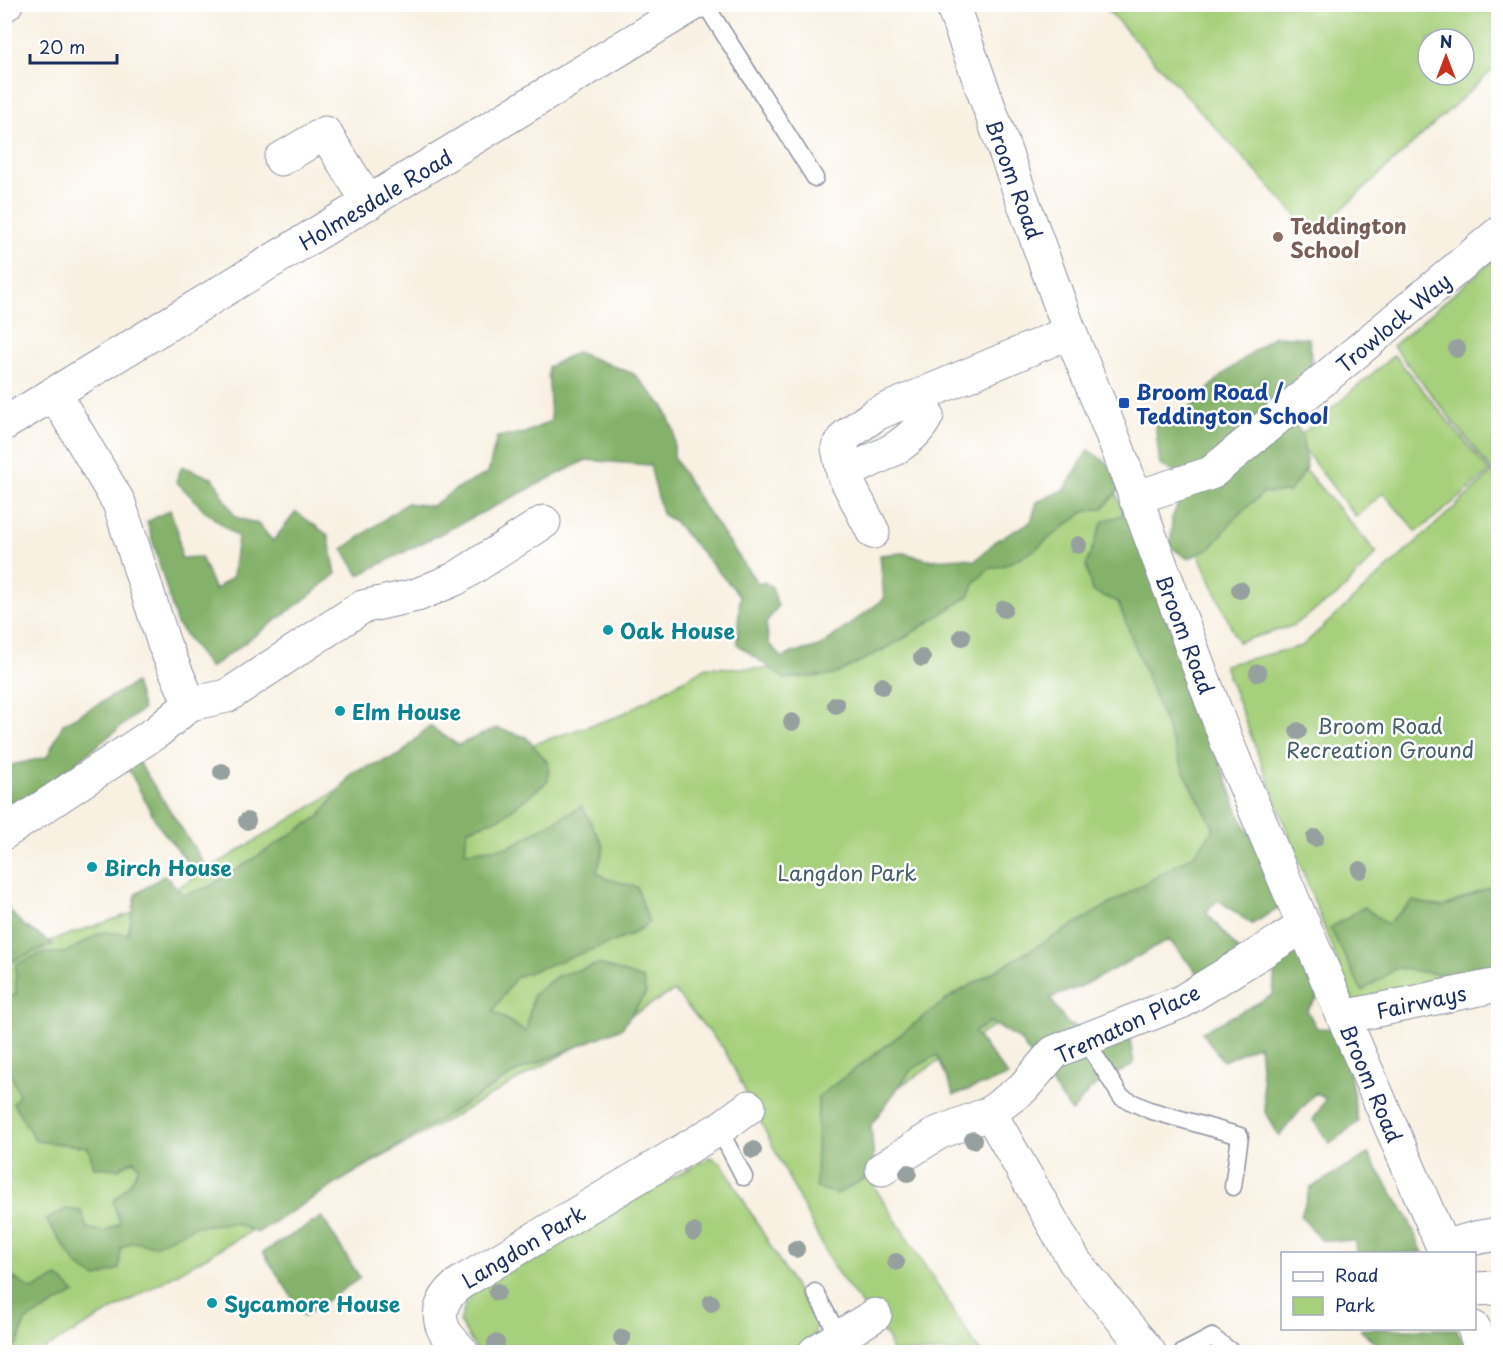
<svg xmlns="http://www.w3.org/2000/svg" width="1503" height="1357" font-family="'Playpen Sans',sans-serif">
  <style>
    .green { fill: #a7d07b; stroke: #61806c; stroke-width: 1.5; fill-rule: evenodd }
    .forest { fill: #85b26b; stroke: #507064; stroke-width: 1.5 }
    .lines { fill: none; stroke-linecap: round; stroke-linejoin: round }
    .service-casing { stroke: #8a90a0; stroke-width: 19 }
    .minor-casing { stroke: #8a90a0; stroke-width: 35 }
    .tertiary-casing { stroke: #8a90a0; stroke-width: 35 }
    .service { stroke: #fff; stroke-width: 16 }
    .minor { stroke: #fff; stroke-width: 33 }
    .tertiary { stroke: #fff; stroke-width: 33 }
    .tree { fill: #96a09e }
    .education-dot { fill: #8d6e63; stroke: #fff; stroke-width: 2 }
    .transit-dot { fill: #1a4fb4; stroke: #fff; stroke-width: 2 }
    .culture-dot { fill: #0f9aa8; stroke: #fff; stroke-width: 2 }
    .labels { text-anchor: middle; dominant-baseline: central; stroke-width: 5; stroke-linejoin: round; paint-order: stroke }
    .street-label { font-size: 21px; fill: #1b2f5e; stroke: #fff }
    .education-label { font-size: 21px; font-weight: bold; fill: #785e54; stroke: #fff; text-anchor: start }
    .transit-label { font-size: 21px; font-weight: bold; fill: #164399; stroke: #fff; text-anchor: start }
    .culture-label { font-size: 21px; font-weight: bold; fill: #0d838f; stroke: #fff; text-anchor: start }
    .park-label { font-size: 21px; fill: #455f67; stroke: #fff }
  </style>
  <rect width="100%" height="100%" fill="#fff"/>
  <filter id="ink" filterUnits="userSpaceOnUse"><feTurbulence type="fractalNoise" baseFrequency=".0167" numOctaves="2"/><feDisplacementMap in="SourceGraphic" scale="12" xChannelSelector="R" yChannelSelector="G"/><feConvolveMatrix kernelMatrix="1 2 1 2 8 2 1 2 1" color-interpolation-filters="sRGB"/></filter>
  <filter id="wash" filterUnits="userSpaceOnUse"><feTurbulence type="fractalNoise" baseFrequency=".008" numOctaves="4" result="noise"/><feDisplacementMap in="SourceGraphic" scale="24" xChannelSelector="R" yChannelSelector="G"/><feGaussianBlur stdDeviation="1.35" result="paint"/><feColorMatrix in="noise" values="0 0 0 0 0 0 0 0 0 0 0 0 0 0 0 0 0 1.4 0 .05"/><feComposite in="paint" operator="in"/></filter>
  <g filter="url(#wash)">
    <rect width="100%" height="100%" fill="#f8f0e1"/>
    <path class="green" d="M1103,5H1485L1498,19V65L1314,235ZM1428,39H1464V75H1428Z
      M1498,256V972L1353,1003L1224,665L1302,646L1493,472L1393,346Z
      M1394,355L1490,472L1417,532L1383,493L1356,517L1296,439Z
      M1294,457L1377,553L1339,594L1292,626L1238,642L1192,540Z
      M1114,486L1250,875L1134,936L836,1127L980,1352H892L888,1339L834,1268L724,1049L674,991L39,1352H5L4,949L9,955L141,910L368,772L497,756L619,716L707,667L796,670Z
      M710,1157L721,1162L816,1323L814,1342L797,1352H478L460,1323C465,1296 474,1291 496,1276Z"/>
    <path class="forest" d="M1274,336L1309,338L1312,368L1291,417L1302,435L1307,468L1289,492L1263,493L1235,518L1212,547L1188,559L1171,547L1172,518L1182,495L1184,476L1160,465L1155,423L1186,412L1221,376Z
      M576,352L634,374L664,407L674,431V458L701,502L758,584L764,582L772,587L778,606L766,623L769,644L783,658L794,652L819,647L884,599L880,555L903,553L932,560L964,558L975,561L997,540L1031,522L1037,502L1065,489L1088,450L1109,464L1119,490L1103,508L1084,512L1031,552L1005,565L989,569L976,581L969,596L898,642L834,675L785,679L737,644L740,596L674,521L662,514L650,465L586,460L359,575L343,549L407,503L432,506L456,489L488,473L497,437L525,433L551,421L548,367Z
      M182,466L214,479L235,517L258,524L273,541L296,512L328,535L336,574L304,600L210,668L177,624L147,522L170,510L178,532L181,558L201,557L215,590L233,576L238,537L206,512L176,481Z
      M1128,513L1241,819L1271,868L1284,905L1252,924L1218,900L1206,912L1243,955L1200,976L1169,940L1082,986L1050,998L1067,1023L1093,1037L1129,1034L1134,1064L1090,1089L1072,1112L1019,1039L990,1022L974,1032L1008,1076L954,1095L937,1055L911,1070L871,1125L875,1173L837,1194L816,1188L818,1097L950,997L1194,855L1214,829L1184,772L1118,602L1092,591L1086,565L1103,521Z
      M135,683L143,709L18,809L5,813L4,769L12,765L47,757L63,724Z
      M429,726L458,745L496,728L526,737L549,764L548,781L502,817L467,830L465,852L509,847L582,806L604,847L597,872L605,878L637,887L649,923L629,936L516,977L493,1011L526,1032L533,995L557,976L599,964L643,979L646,993L622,1028L518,1071L257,1233L234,1223L196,1226L154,1246L133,1242L121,1248L119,1269L96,1278L77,1265L46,1220L66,1209L81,1211L87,1228L104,1232L120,1223L113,1202L131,1182L139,1167L134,1160L118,1169L94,1167L88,1147L36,1141L13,1103L19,1095L5,1059L4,998L16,995V964L42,953H65L102,932L128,934L136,894L165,875L183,895L209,887L320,816L353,772L400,755Z
      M136,758L204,863L194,870L158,825L126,764Z
      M1498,884V966L1450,976L1397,968L1362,991L1330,928L1364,907L1387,924L1413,901L1443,907Z
      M5,906L23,925L53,944L5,964Z
      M1304,944L1323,991L1307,1010L1317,1028L1338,1029L1348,1063L1358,1122L1330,1144L1313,1120L1326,1099L1315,1093L1279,1136L1265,1112L1259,1045L1223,1061L1202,1032L1273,995L1276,952Z
      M1368,1154L1407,1216L1423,1253H1356L1355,1241L1321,1240L1301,1216L1310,1188Z
      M322,1217L360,1278L304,1316L263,1252Z
      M8,1274L32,1290L58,1277L75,1293L25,1321L18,1344L5,1352L4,1275Z
      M1361,1329H1457L1467,1352H1387L1361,1331Z"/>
  </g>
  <g filter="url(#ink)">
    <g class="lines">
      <defs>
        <path id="service" d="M705,4L815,178
          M1085,1039L1121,1097L1149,1110L1240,1136L1233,1187
          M719,1129L744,1177
          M815,1292L840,1338
          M1183,1352L1212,1337L1232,1352"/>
        <path id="minor" d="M4,5L6,4
          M281,159L325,133L369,203
          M54,393L119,503L164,644L190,704
          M4,424L694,4
          M843,473C874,459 912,447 927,415L920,396
          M1135,498L1211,473L1498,234
          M873,532L843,473L838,448L847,435L876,414L1070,332
          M4,833L158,731L190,704L227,696L362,607L417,595L455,579L544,522
          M1344,1017L1498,985
          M990,1113L1075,1262L1149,1352
          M882,1169L938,1133L990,1113L1023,1088L1054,1052L1181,1002L1304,926
          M1443,1247L1480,1237L1498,1234
          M1474,1289L1498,1288
          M462,1352C457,1346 448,1338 444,1330C434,1310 446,1293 462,1282L719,1129L749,1107
          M815,1352L875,1315"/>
        <path id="tertiary" d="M952,4L1070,332L1117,447L1228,745L1304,926L1446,1254
          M1474,1328L1482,1352"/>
      </defs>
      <use href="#service" class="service-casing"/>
      <use href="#minor" class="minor-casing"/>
      <use href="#tertiary" class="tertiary-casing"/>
      <use href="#service" class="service"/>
      <use href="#minor" class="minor"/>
      <use href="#tertiary" class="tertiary"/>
    </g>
    <g class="tree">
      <circle cx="1457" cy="349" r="9"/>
      <circle cx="1078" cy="545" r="9"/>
      <circle cx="1240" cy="590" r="9"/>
      <circle cx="1004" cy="609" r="9"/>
      <circle cx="962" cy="637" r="9"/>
      <circle cx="922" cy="658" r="9"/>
      <circle cx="1258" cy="673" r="9"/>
      <circle cx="882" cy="686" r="9"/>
      <circle cx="836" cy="705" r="9"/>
      <circle cx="792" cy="722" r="9"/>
      <circle cx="1298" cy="731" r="9"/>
      <circle cx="222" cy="772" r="9"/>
      <circle cx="247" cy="821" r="9"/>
      <circle cx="1315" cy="838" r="9"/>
      <circle cx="1360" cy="870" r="9"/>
      <circle cx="973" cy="1140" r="9"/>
      <circle cx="753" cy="1150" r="9"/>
      <circle cx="908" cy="1173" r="9"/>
      <circle cx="694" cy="1232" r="9"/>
      <circle cx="796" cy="1249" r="9"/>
      <circle cx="896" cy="1262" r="9"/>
      <circle cx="497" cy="1292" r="9"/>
      <circle cx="711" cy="1303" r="9"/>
      <circle cx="622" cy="1338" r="9"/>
      <circle cx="496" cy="1343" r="9"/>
    </g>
  </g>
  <circle class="education-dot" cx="1278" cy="237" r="6"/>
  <rect class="transit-dot" x="1118" y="397" width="12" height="12" rx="3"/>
  <g class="culture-dot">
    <circle cx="608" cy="630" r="6"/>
    <circle cx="340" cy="711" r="6"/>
    <circle cx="92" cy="867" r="6"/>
    <circle cx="212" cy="1303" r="6"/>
  </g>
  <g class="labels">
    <g class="street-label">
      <text transform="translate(1015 179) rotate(70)">Broom Road</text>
      <text transform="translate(375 199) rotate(-31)">Holmesdale Road</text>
      <text transform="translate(1393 322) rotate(-40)">Trowlock Way</text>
      <text transform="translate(1186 634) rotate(69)">Broom Road</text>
      <text transform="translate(1421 1001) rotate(-12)">Fairways</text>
      <text transform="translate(1127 1023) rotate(-25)">Trematon Place</text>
      <text transform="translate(1372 1083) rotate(67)">Broom Road</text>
      <text transform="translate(523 1246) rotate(-31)">Langdon Park</text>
    </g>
    <g class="education-label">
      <text x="1290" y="225">Teddington<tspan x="1290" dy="24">School</tspan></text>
    </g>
    <g class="transit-label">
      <text x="1136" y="391">Broom Road /<tspan x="1136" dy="24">Teddington School</tspan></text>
    </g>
    <g class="culture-label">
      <text x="620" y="630">Oak House</text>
      <text x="352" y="711">Elm House</text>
      <text x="104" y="867">Birch House</text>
      <text x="224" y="1303">Sycamore House</text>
    </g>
    <g class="park-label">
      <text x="1380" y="725">Broom Road<tspan x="1380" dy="24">Recreation Ground</tspan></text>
      <text x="847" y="872">Langdon Park</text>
    </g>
  </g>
  <rect width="1503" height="1357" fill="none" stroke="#fff" stroke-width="24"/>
  <rect x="1281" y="1252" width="195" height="78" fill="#ffffff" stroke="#a4acbf" stroke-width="1.5"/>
  <rect x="1293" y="1272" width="30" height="9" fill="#ffffff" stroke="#a4acbf" stroke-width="1.5"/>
  <text x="1335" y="1282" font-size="18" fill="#1b2f5e">Road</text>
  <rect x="1293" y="1297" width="30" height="18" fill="#a7d07b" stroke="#a4acbf" stroke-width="1.5"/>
  <text x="1335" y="1312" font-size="18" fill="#1b2f5e">Park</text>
  <g transform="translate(1446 57)"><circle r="28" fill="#ffffff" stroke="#a4acbf" stroke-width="1.5"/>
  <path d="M0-4.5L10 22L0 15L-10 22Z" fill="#c8321e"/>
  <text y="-9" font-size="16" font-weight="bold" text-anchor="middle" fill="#1b2f5e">N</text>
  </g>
  <path d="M30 54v9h87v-9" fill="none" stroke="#1b2f5e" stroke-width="3"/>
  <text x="39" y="54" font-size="18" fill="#1b2f5e" stroke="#ffffff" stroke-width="4.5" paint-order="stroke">20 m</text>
</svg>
